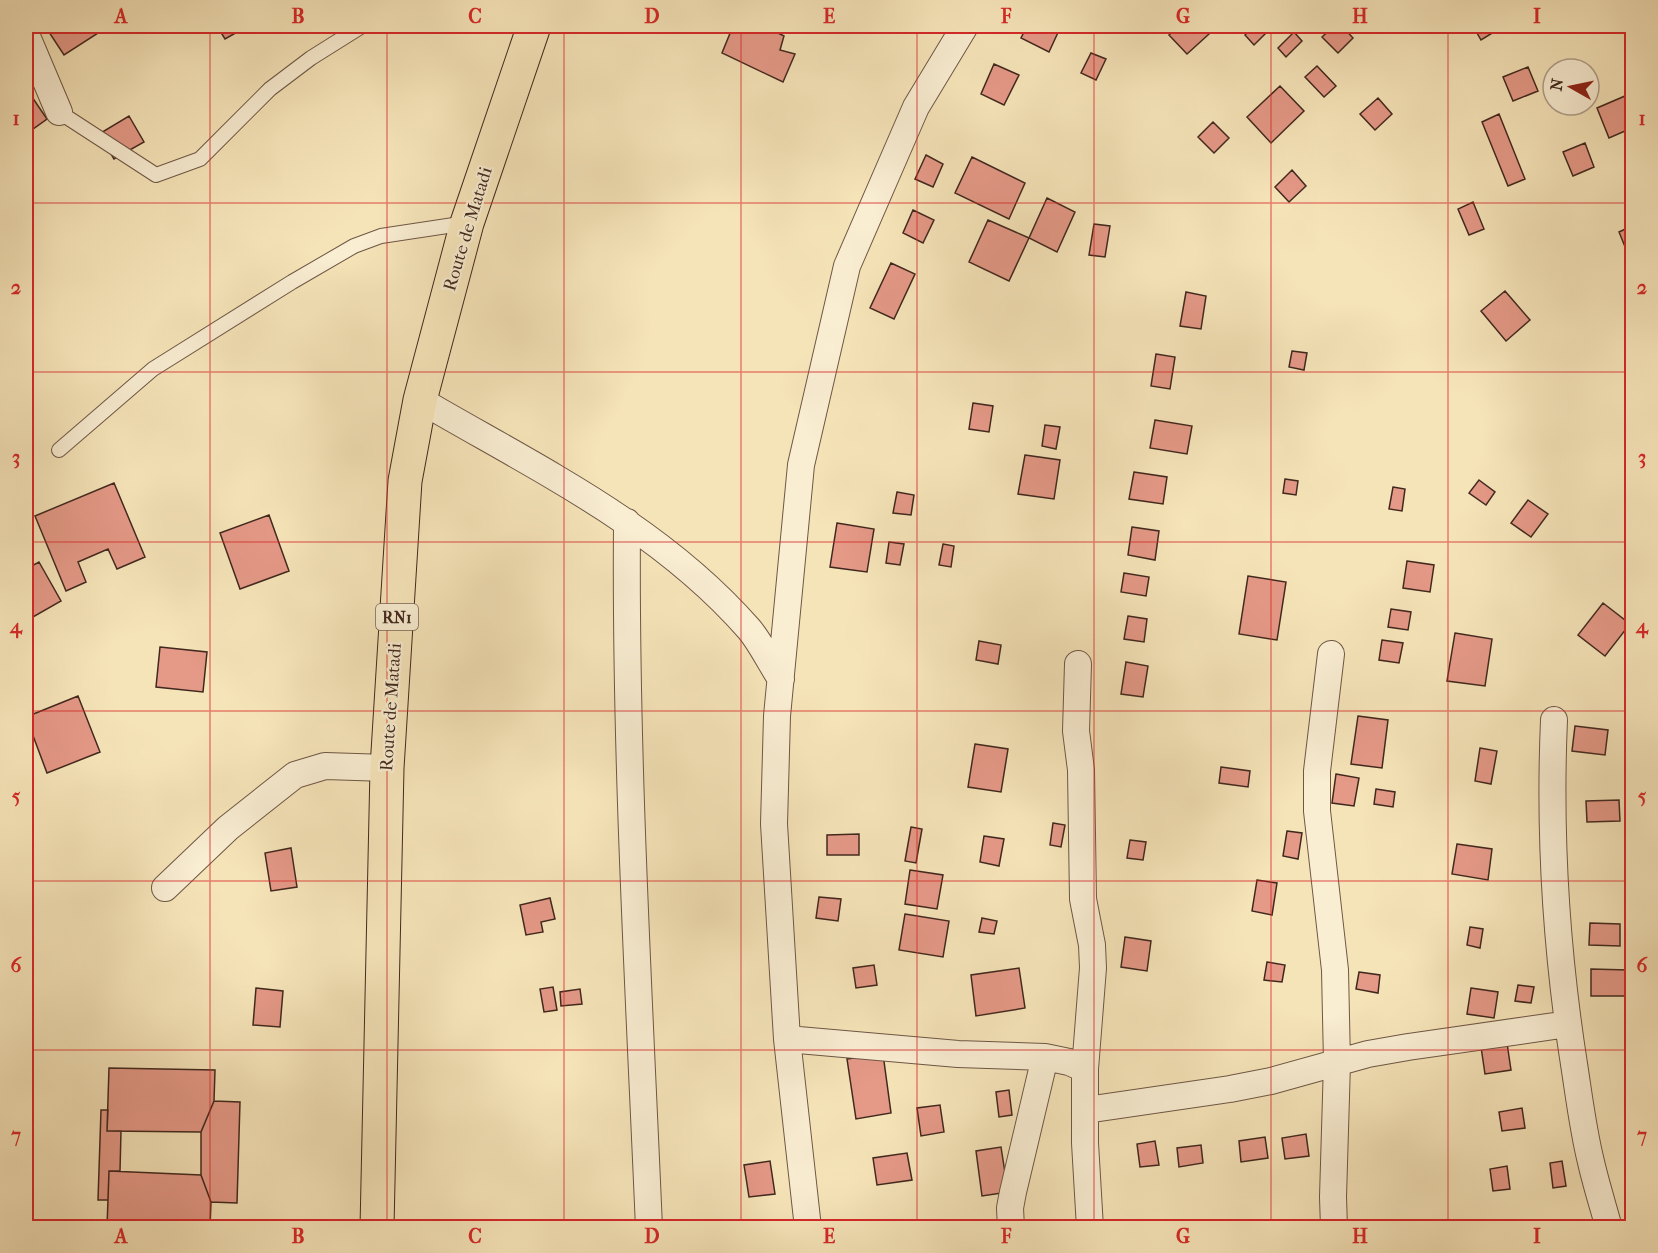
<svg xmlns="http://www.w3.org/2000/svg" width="1658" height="1253" font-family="'IM FELL French Canon',serif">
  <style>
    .building { fill: #e59987; stroke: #41281e; stroke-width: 1.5 }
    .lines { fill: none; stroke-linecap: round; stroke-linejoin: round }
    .lane-casing { stroke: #6e5745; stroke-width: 16 }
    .street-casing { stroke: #6e5745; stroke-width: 28 }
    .highway-casing { stroke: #41281e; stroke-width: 35 }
    .lane { stroke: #f9edd2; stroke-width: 14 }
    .street { stroke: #f9edd2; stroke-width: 26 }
    .highway { stroke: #f6e4b9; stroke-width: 33 }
    .grid { fill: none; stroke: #d62828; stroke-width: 1.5; stroke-opacity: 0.55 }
    .labels { text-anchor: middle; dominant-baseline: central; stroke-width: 4.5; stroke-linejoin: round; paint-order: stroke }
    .shield { fill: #f9edd2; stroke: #786354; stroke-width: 1.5 }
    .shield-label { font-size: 16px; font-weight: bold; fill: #41281e }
    .street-label { font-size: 18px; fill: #41281e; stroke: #f9edd2 }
    .neatline { fill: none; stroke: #d62828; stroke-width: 2 }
    .grid-label { font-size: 20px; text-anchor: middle; font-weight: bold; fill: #d62828 }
  </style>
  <rect width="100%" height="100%" fill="#f6e4b9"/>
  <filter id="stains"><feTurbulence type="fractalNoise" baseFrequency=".00333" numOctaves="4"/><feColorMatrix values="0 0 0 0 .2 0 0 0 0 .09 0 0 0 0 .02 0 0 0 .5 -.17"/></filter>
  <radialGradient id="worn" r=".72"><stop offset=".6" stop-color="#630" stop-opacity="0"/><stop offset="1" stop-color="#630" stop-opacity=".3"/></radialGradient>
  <path class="building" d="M45,26H109L64,55Z
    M217,26H248L225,39Z
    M733,26H764L784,36L780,50L795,54L783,82L722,53Z
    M1027,26H1061L1049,52L1021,38Z
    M1179,26H1201L1209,34L1187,54L1169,35Z
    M1254,26H1266L1270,29L1254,45L1245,35Z
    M1334,26H1342L1353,38L1338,53L1322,37Z
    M1473,26H1490L1494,32L1481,40Z
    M1294,32L1302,41L1286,57L1278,48Z
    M1091,53L1106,59L1096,80L1081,73Z
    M994,64L1019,75L1004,105L981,94Z
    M1317,66L1336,86L1324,97L1305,77Z
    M1528,67L1538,91L1513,101L1503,77Z
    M1280,86L1304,111L1271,143L1247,117Z
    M1632,93V128L1609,138L1597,108Z
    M30,94L47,119L26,134V97Z
    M1378,98L1392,114L1375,130L1360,114Z
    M1499,114L1525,179L1508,186L1482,122Z
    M129,116L144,142L114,159L99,134Z
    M1213,122L1229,138L1214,153L1198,137Z
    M1585,143L1594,167L1573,176L1563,152Z
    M926,155L943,164L933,187L915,179Z
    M972,157L1025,183L1009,219L955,193Z
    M1292,170L1306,186L1289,202L1275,187Z
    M1047,198L1075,212L1057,252L1029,238Z
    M1473,202L1484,229L1469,235L1458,209Z
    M913,210L934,220L923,243L903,233Z
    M988,220L1029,238L1009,281L969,262Z
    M1094,224L1110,226L1105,257L1089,255Z
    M1632,226V264L1619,232Z
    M891,263L915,274L894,319L870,308Z
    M1505,291L1530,320L1506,341L1481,311Z
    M1186,292L1206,296L1201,329L1180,326Z
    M1292,351L1307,353L1304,370L1289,367Z
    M1156,354L1175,357L1170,389L1151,386Z
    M973,403L993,406L989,432L969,429Z
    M1155,420L1192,426L1187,454L1150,448Z
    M1045,425L1060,427L1056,449L1042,446Z
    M1025,455L1060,460L1054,499L1018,494Z
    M1134,472L1167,477L1163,504L1129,499Z
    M1285,479L1298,481L1296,495L1283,493Z
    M1479,480L1495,492L1486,505L1469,493Z
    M114,483L145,557L117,569L108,549L78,562L86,582L66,591L35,516Z
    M1393,487L1405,489L1402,511L1389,509Z
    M897,492L914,495L911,515L893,513Z
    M1528,500L1548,514L1531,537L1511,523Z
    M269,515L289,571L240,589L220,533Z
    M837,523L874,529L867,572L830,567Z
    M1132,527L1159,531L1155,560L1128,555Z
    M889,542L904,544L900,565L886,563Z
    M943,544L954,546L951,567L939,565Z
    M1407,561L1434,565L1430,592L1403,588Z
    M39,562L61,601L26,621V569Z
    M1124,573L1149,577L1146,596L1121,592Z
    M1248,576L1286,582L1277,640L1239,634Z
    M1603,603L1630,624L1605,656L1578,635Z
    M1391,609L1411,612L1408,630L1388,627Z
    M1128,616L1147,619L1144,642L1124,639Z
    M1455,633L1492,639L1485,686L1447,681Z
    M1382,640L1403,643L1399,663L1379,660Z
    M979,641L1001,645L998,664L976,660Z
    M160,647L207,652L203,692L156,687Z
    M1126,662L1148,666L1143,697L1121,694Z
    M78,696L100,752L47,773L26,717Z
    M1358,716L1388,720L1382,768L1351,764Z
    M1575,726L1608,730L1605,755L1572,751Z
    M975,744L1008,749L1001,792L968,787Z
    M1480,748L1497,751L1491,784L1475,781Z
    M1221,767L1250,771L1248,787L1219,783Z
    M1336,774L1359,778L1354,806L1332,803Z
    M1376,789L1395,792L1393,807L1374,804Z
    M1619,800L1620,821L1587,822L1586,801Z
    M1053,823L1065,825L1061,847L1050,845Z
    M911,827L922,829L916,863L905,861Z
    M1287,831L1302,833L1298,859L1283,856Z
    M859,834V855H827V835Z
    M984,836L1004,839L999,866L980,862Z
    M1130,840L1146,842L1143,860L1127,858Z
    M1457,844L1492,849L1488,880L1452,874Z
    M291,848L297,887L271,891L265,853Z
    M910,870L943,875L937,909L905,904Z
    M1257,880L1277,883L1272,915L1252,911Z
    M819,897L841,899L838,921L816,918Z
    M550,898L555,919L541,922L543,932L526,935L520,905Z
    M905,914L949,921L943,957L899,950Z
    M982,918L997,921L994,934L979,932Z
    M1590,923L1620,924V946L1589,945Z
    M1470,927L1483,929L1480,948L1467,945Z
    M1125,937L1151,941L1147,971L1121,967Z
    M1267,962L1285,965L1282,982L1264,980Z
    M874,965L877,985L856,988L853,968Z
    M1019,968L1025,1008L976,1016L971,975Z
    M1591,969L1628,970L1627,996H1591Z
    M1359,972L1380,975L1378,993L1356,989Z
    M1518,985L1534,987L1531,1003L1515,1001Z
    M553,987L557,1010L544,1012L540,989Z
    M256,988L283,991L280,1027L253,1025Z
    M1471,988L1498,992L1494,1018L1467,1014Z
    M580,989L582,1004L561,1006L560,992Z
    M1507,1043L1511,1070L1485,1074L1481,1047Z
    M883,1054L891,1113L856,1119L847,1059Z
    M109,1068L215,1070L214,1101L201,1132L107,1131Z
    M1009,1090L1012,1115L999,1117L996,1092Z
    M214,1101L240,1102L237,1203L211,1202L201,1175V1132Z
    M940,1105L944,1132L921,1136L917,1108Z
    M1522,1108L1525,1128L1502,1131L1499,1112Z
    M101,1110H108L107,1131H121L120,1171H109L108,1200H98Z
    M1306,1134L1309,1156L1285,1159L1282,1138Z
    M1265,1137L1268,1158L1241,1162L1239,1141Z
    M1155,1141L1159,1165L1140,1167L1137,1144Z
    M1201,1145L1203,1163L1179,1167L1177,1148Z
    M1001,1147L1008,1192L982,1196L976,1151Z
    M907,1153L912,1180L877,1185L873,1158Z
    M770,1161L775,1194L749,1197L744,1165Z
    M1562,1161L1566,1186L1553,1188L1550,1163Z
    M1507,1166L1510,1189L1493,1191L1490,1169Z
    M109,1171L201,1175L211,1202L210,1228L107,1227Z"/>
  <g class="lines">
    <defs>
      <path id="lane" d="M59,112L156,175L200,159L270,89L311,58L362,26
        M59,450L153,369L292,282L354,246L381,236L467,223"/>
      <path id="street" d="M26,34L59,112
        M420,400C536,468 659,526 749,629C761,643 770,663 781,679
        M627,522C625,757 639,992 649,1228
        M1331,654L1317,771V811L1335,970L1337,1063L1333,1197L1334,1228
        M1078,664L1076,731L1081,770L1083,899L1092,945L1093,968L1085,1069V1143L1090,1228
        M1554,720C1549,835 1556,949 1574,1064C1579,1096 1583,1130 1591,1162C1596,1184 1603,1206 1609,1228
        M165,888L228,828L295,775L325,766L387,768
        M787,1039L958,1054L1045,1057L1069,1062L1085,1069
        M1086,1110L1230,1089L1271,1081L1368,1054L1408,1047L1568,1024
        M808,1228L787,1039L774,824L777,716L801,465L847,266L916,107L965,26
        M1011,1228L1010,1208L1013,1192L1045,1057"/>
      <path id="highway" d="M377,1228L387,768L405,481L420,400L467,223L534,26"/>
    </defs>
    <use href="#lane" class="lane-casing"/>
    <use href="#street" class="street-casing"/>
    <use href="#highway" class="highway-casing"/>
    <use href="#lane" class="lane"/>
    <use href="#street" class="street"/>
    <use href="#highway" class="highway"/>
  </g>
  <path class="grid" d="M210,26V1228M387,26V1228M564,26V1228M741,26V1228M917,26V1228M1094,26V1228M1271,26V1228M1448,26V1228M26,203H1632M26,372H1632M26,542H1632M26,711H1632M26,881H1632M26,1050H1632"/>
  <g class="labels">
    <rect class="shield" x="376" y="604" width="42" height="26" rx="4.5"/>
    <g class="shield-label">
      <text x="397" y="617">RN1</text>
    </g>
    <g class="street-label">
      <text transform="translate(468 229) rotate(-73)">Route de Matadi</text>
      <text transform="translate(391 707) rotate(-86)">Route de Matadi</text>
    </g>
  </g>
  <rect width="1658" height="1253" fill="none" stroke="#f6e4b9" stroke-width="66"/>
  <g transform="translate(1571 87) rotate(279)"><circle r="28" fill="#f9edd2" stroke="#af9e8a" stroke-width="1.5"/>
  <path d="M0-4.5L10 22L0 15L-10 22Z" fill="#8f2418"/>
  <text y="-9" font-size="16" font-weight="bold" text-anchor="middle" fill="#41281e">N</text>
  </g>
  <rect x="33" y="33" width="1592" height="1187" class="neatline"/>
  <g class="grid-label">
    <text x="121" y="23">A</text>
    <text x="298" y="23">B</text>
    <text x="475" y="23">C</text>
    <text x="652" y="23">D</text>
    <text x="829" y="23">E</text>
    <text x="1006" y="23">F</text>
    <text x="1183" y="23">G</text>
    <text x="1360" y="23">H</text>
    <text x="1537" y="23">I</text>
    <text x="16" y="125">1</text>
    <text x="1642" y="125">1</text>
    <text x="16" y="294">2</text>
    <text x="1642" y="294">2</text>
    <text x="16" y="464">3</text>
    <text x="1642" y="464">3</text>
    <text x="16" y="633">4</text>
    <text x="1642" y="633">4</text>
    <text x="16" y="803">5</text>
    <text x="1642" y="803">5</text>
    <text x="16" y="972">6</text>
    <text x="1642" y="972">6</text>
    <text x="16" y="1142">7</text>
    <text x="1642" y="1142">7</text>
    <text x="121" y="1243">A</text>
    <text x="298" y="1243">B</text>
    <text x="475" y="1243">C</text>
    <text x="652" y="1243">D</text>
    <text x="829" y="1243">E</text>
    <text x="1006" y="1243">F</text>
    <text x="1183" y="1243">G</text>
    <text x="1360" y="1243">H</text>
    <text x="1537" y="1243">I</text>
  </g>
  <rect width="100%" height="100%" filter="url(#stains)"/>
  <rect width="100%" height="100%" fill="url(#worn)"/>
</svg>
